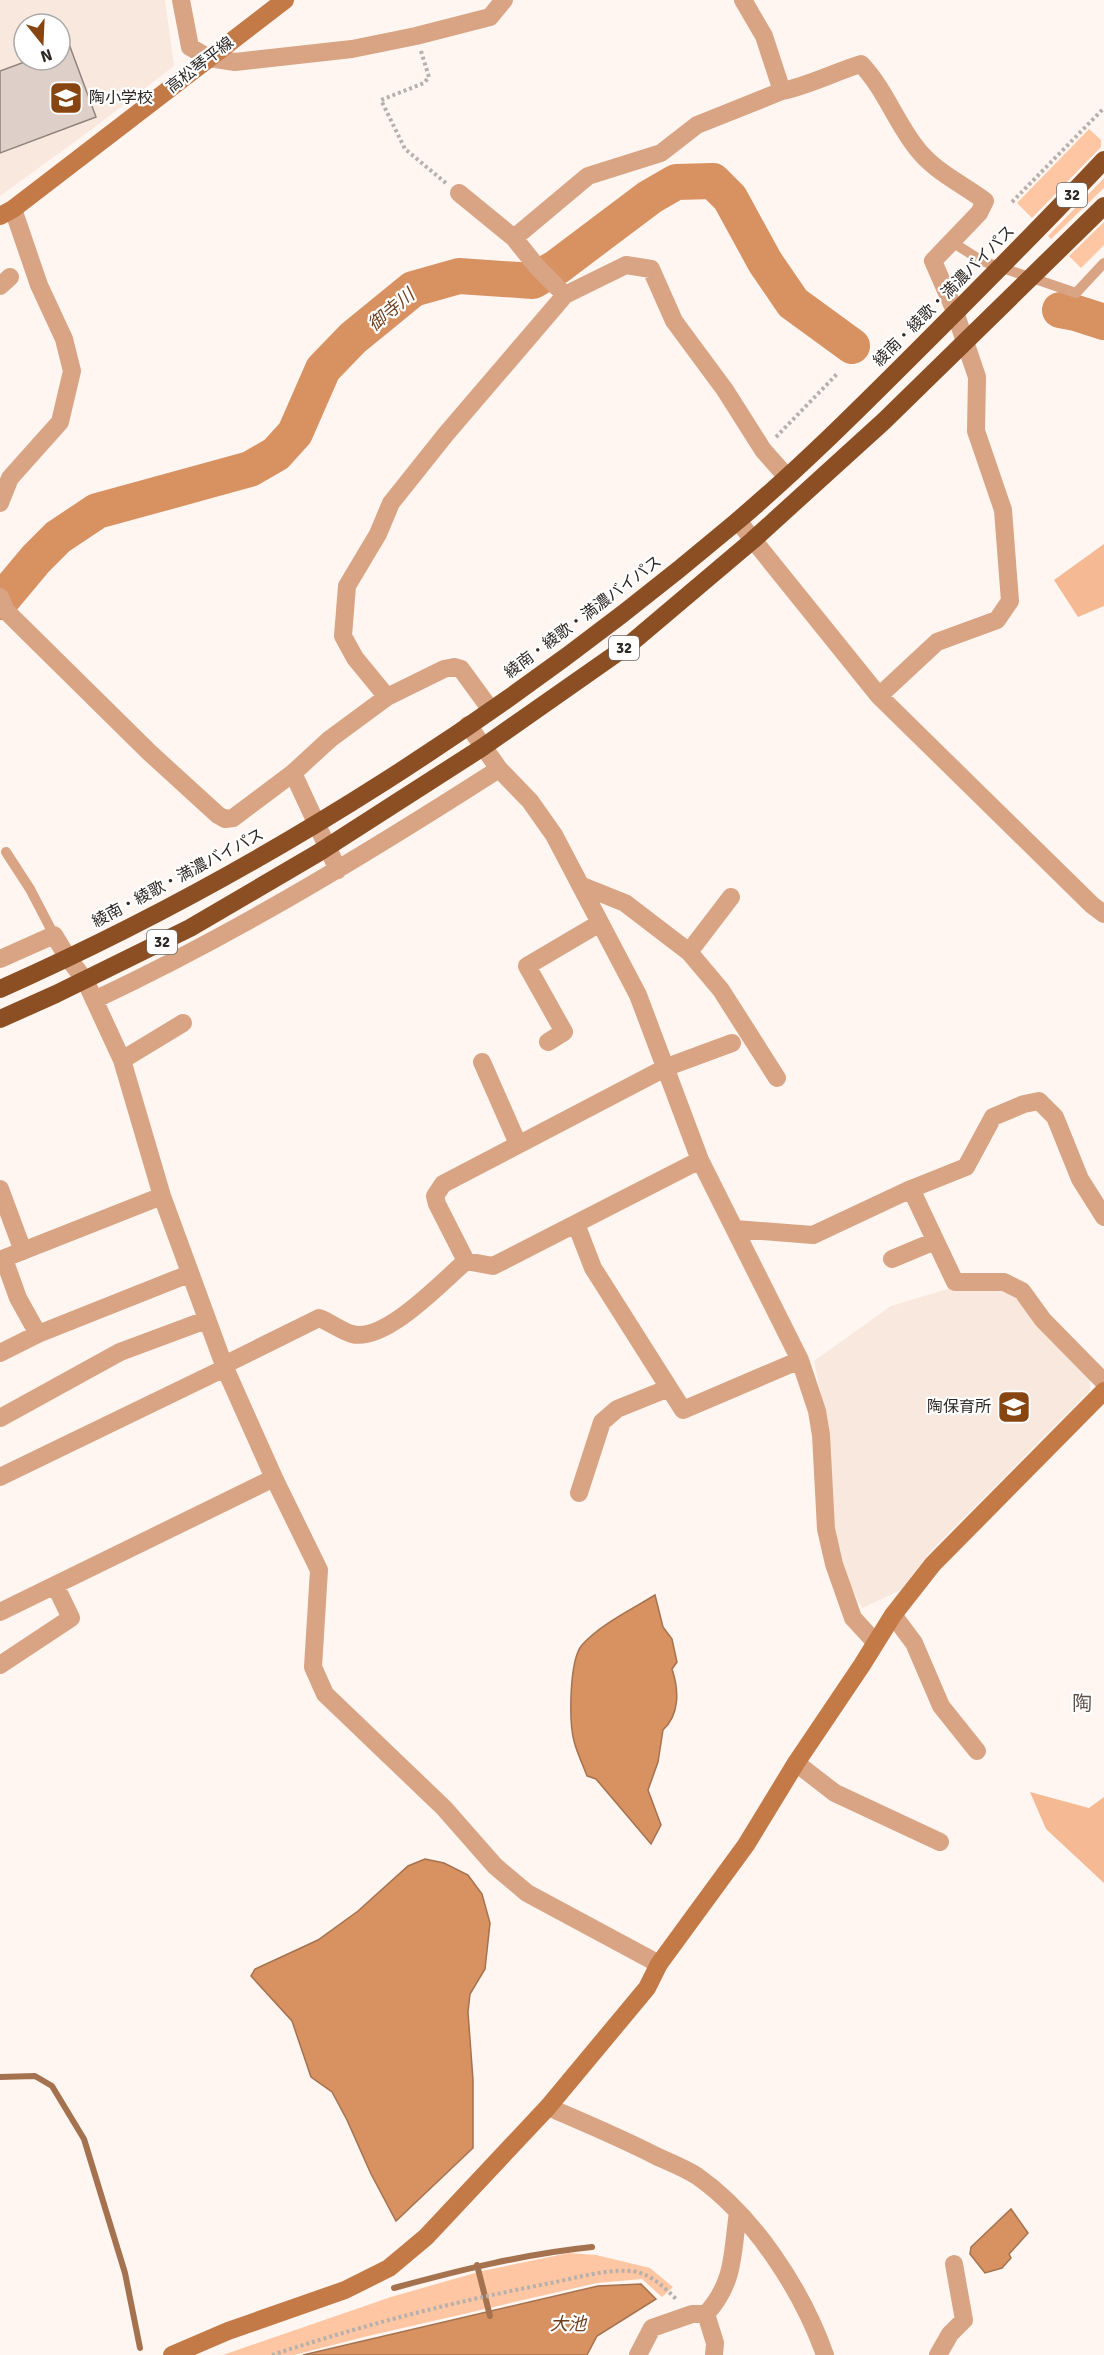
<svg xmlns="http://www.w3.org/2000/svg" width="1104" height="2355" font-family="Signika,'Noto Sans JP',sans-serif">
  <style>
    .built { fill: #f9e8de; fill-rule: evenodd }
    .green { fill: #fec6a2 }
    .forest { fill: #f5ba94 }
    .water { fill: #d89161; stroke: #a5724f; stroke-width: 1.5 }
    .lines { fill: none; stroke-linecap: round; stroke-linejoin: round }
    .stream { stroke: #a5724f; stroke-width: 6 }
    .river { stroke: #d89161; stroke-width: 36 }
    .building { fill: #ded0c8; stroke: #8f837c; stroke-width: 1.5 }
    .path { stroke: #b7b0ac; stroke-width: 4; stroke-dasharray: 3 3; stroke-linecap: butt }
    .lane { stroke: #d8a484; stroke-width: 10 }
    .street { stroke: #d8a484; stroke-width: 18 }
    .secondary { stroke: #c47a47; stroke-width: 18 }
    .highway { stroke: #8c4f23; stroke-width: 18 }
    .labels { text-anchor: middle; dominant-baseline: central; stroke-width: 4.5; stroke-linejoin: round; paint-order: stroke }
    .shield { fill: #fff; stroke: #6c6866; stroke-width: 1.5 }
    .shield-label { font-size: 15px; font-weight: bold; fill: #2d2825 }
    .street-label { font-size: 16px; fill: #2d2825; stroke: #fff }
    .poi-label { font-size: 16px; fill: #2d2825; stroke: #fff; text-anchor: start }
    .water-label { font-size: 18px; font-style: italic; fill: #70401e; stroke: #fff }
    .quarter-label { font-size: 20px; fill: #5d524b; stroke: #fff }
  </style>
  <rect width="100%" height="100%" fill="#fff6f1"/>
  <path class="built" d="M0,0H165L174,66L91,130L0,196ZM24,24H60V60H24Z
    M951,1288L1001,1290L1020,1298L1090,1377V1390L930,1552L901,1590L862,1608L851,1587L835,1535L828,1429L814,1361L891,1306Z"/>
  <path class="green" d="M1089,129L1101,140V147L1032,218L1017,203Z
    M1104,178V188L1051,239L1048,236Z
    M1104,222V245L1081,268L1069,256Z
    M569,2253L596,2255L650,2268L673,2287L662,2297L642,2279L597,2283L368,2336L294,2355H223L391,2297L482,2271Z"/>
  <path class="forest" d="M1104,544V606L1078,617L1054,580Z
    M1030,1792L1089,1808L1104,1797V1883L1046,1829Z"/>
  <path class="water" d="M655,1595L663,1627L672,1639L677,1662L672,1669C679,1690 680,1714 663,1730L658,1762L648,1790L661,1825L651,1844L596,1779L587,1776C583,1765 577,1753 574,1741C569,1722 569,1660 582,1645C601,1624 631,1610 655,1595Z
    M425,1859L444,1863L468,1875L482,1894L490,1923L485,1969L470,1994L468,2012L473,2080V2148L396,2221L371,2174L347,2120L332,2092L311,2077L292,2021L251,1976L255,1969L318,1940L358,1911L408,1866Z
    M1011,2209L1028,2233L1009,2254L1011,2258L1002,2268L985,2273L970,2254L971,2247Z
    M641,2284L656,2299L597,2336L587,2355H303L598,2286Z"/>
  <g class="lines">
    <path class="stream" d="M0,2077L35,2076L52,2086L84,2139L125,2273L140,2348
      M477,2265L490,2316
      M394,2288C460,2270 524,2254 592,2247"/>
    <path class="river" d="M1060,310L1076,313L1104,322
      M0,602L36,559L58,537L97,511L250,469L276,454L295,433L323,369L353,338L413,289L459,276L533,281L557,267L650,197L676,182L713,181L730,198L765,262L793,303L852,346"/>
  </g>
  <path class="building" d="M60,25H62L96,117L0,153V71L30,60H60Z"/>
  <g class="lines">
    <path class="path" d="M421,51L429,77L424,83L381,100L405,149L447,184
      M1012,202L1104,108
      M776,437L838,373
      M272,2355C363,2325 456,2301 551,2283C576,2278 605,2269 632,2271C650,2273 665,2288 677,2300"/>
    <path class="lane" d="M952,242L982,261L1076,293L1104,263
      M6,852L30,889L54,935"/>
    <path class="street" d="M181,0L190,47L209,58L235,62L352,49L416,36L490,17L504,0
      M743,0L764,36L782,91C807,86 835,72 861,64C884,88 895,120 915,146C933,171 961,183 985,201L979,213L933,261L954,309L977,377L976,431L1003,510L1010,601L997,620L937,642L879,696
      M514,238L588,176L661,153L697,125L782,91
      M0,286L10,277
      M565,295L626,265L651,269L674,321L725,390L763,450L786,476
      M0,503L10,478L60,422L72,371L64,339L39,285L13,209
      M738,521L879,696L1092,905L1104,914
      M0,597L6,611L150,753L218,815L225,819L233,818L293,773L330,739L387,697L444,669L454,667L461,669L491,710
      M387,697L355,658L343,636L347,586L378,534L391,503L446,434L565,295L538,268L514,238L459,193
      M468,725L499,769L530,801L554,835L638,995L700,1160L800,1360L817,1411L821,1435L826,1529L834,1564L853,1618L875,1642
      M293,773L338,870
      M580,885L625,903L689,952L721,990L777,1078
      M689,952L731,897
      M0,959L54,935L68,958L85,980L122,1060L162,1196L225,1368L274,1478L319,1570L313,1667L325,1694L444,1808L495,1866L527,1893L659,1964
      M94,1000C235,934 368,853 499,769
      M548,1042L564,1032L527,966L600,923
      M122,1060L183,1023
      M482,1062L518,1144
      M0,1189L23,1251
      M911,1189L955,1282H1004L1022,1291L1043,1320L1104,1382
      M576,1224L593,1268L669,1388
      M735,1229L813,1235L911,1189L966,1167L993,1117L1024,1104L1039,1101L1055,1117L1080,1179L1104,1217
      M4,1259L18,1298L38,1334
      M892,1259L935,1241
      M0,1260L162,1196
      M466,1261L437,1204L435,1196L443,1184L667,1067L732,1043
      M0,1353L38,1334L189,1274
      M224,1365L319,1318C330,1322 341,1331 352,1334C385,1343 442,1282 466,1261L493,1266L700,1160
      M0,1418L120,1352L206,1320
      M0,1477L225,1368
      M579,1493L602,1422L617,1409L669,1388L683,1410L800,1360
      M0,1612L274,1478
      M893,1615L914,1643L941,1706L977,1751
      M0,1665L71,1618L55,1585
      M796,1763L835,1793L940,1842
      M548,2107C585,2123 621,2138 656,2156C669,2162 685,2168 697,2176C754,2216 802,2290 825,2355
      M638,2355L652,2328L692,2314H706
      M714,2355L715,2343L706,2314C735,2282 732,2254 738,2212
      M938,2355L950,2334L964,2320L954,2264"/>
    <path class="secondary" d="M0,216L13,209L285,0
      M172,2355L228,2331L345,2290L389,2268L426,2237L548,2107L647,1988L659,1964L746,1845L796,1763L862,1665L893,1615L933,1564L1104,1391"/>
    <path class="highway" d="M0,989C264,872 515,709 735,523C799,469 859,409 918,350C981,287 1043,225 1104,160
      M0,1019L56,994L190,928L318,853L483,747L630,644L753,540L884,421L1104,206"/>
  </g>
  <defs>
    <symbol id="school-square" viewBox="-11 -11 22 22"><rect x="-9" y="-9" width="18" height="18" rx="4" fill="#874611" stroke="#fff"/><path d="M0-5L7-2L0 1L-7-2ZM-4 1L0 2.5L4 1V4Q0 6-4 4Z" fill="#fff"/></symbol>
  </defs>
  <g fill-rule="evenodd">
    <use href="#school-square" x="47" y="79" width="38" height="38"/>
    <use href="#school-square" x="995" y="1388" width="38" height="38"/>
  </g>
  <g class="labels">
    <g class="shield">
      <rect x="1057" y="183" width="30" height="24" rx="4.5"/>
      <rect x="609" y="636" width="30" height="24" rx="4.5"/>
      <rect x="147" y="930" width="30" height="24" rx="4.5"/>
    </g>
    <g class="shield-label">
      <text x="1072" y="195">32</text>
      <text x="624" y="648">32</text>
      <text x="162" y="942">32</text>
    </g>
    <g class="street-label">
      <text transform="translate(200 65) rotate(-38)">高松琴平線</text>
      <text transform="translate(944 296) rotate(-45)">綾南・綾歌・満濃バイパス</text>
      <text transform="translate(583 617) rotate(-37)">綾南・綾歌・満濃バイパス</text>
      <text transform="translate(178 878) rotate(-28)">綾南・綾歌・満濃バイパス</text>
    </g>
    <g class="poi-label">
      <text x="89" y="98">陶小学校</text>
      <text x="991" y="1407" text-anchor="end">陶保育所</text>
    </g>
    <g class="water-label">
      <text transform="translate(391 310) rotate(-40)">御寺川</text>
      <text x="568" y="2324">大池</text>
    </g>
    <g class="quarter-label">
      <text x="1082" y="1703">陶</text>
    </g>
  </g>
  <g transform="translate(42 42) rotate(162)"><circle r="28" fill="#ffffff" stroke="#aba9a8" stroke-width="1.5"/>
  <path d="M0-4.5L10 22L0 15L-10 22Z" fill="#874611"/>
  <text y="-9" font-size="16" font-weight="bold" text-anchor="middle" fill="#2d2825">N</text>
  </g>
</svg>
